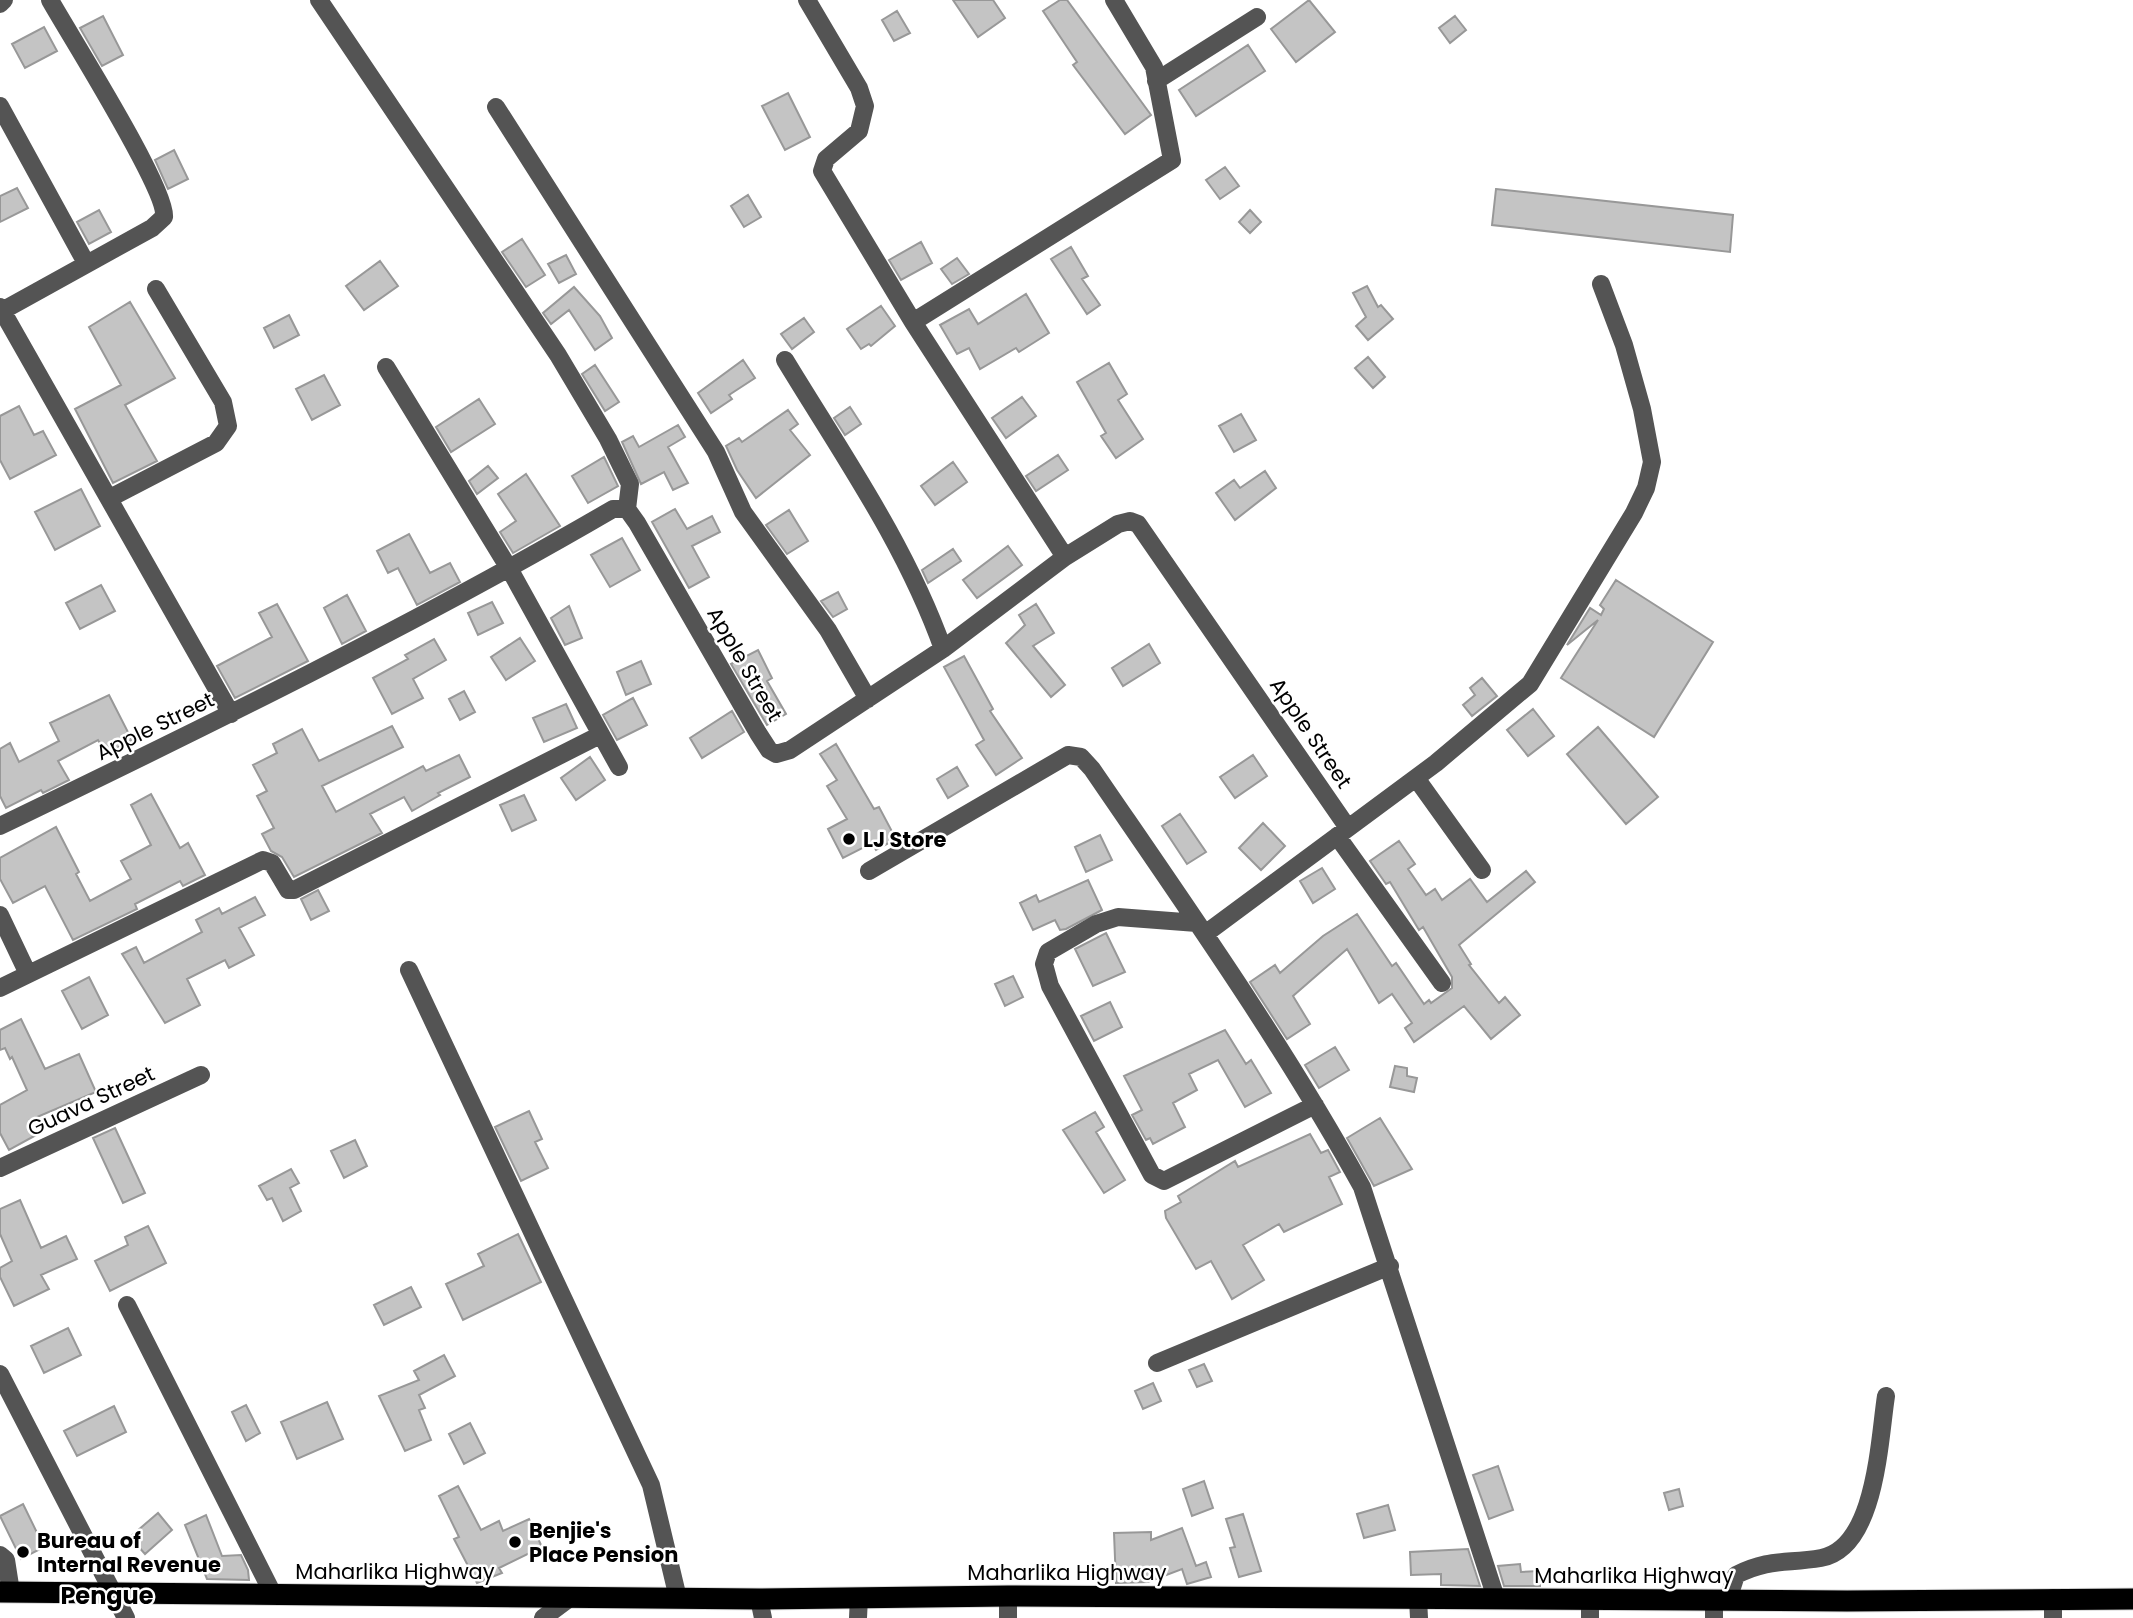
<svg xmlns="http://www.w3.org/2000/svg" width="2133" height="1618" font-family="Poppins,sans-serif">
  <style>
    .building { fill: #c4c4c4; stroke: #989898; stroke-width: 2 }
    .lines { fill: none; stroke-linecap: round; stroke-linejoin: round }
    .highway-casing { stroke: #dbdbdb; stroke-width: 23 }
    .minor { stroke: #545454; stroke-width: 18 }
    .highway { stroke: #000; stroke-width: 21 }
    .poi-dot { fill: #000; stroke: #fff; stroke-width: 2.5 }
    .labels { text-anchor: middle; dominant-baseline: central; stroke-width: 5; stroke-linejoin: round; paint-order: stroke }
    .street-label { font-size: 21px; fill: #000; stroke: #fff }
    .poi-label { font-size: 21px; font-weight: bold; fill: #000; stroke: #fff; text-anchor: start }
    .quarter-label { font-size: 24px; font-weight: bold; fill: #000; stroke: #fff }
  </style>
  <rect width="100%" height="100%" fill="#fff"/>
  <path class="building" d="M953,0H993L1005,18L978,37Z
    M1060,0H1067L1151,115L1125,134L1073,65L1077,62L1043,11Z
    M1309,0L1335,32L1296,62L1271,29Z
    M897,11L910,33L894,41L882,20Z
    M103,16L123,55L102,66L80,28Z
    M1455,16L1466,30L1450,43L1439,28Z
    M44,27L57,51L25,68L12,44Z
    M1248,45L1265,71L1196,116L1179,90Z
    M788,93L810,137L785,150L762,106Z
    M174,150L188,179L168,189L155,160Z
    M1225,167L1239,186L1220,199L1206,180Z
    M17,188L28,208L0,222V196Z
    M1496,189L1733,215L1730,252L1492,225Z
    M748,195L761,217L744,227L731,206Z
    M99,210L111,232L89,244L77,222Z
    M1250,210L1261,222L1250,233L1239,222Z
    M522,239L545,275L526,287L502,252Z
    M921,242L932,263L901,280L889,260Z
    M1071,247L1088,276L1082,279L1100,305L1087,314L1051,259Z
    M566,255L576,274L559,283L548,264Z
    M957,258L969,274L952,284L941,269Z
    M380,261L398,286L364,310L346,286Z
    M1367,286L1378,307L1381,305L1393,319L1368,340L1356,326L1366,317L1353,293Z
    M574,287L600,316L612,338L595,350L569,310L551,324L543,313Z
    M1026,294L1049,333L1019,352L1016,348L980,369L969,348L957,354L940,325L969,309L978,324Z
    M130,302L175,378L125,405L157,461L113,483L75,409L121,385L89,327Z
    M881,306L895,326L871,346L869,344L861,349L847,329Z
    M289,315L299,335L274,348L264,328Z
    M804,318L814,332L792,349L781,334Z
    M1368,357L1385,377L1373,388L1355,368Z
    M743,360L755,378L729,395L732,399L711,413L698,393Z
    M1109,363L1127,394L1118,400L1143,439L1116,458L1101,436L1106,433L1077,382Z
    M595,365L619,402L605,411L582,374Z
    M324,375L340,405L312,420L296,389Z
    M1022,397L1036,416L1006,438L992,418Z
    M479,399L495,424L451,452L436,427Z
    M19,406L34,435L43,431L56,455L10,479L0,460V416Z
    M850,407L861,424L845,435L834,418Z
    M788,410L798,424L790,430L810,455L756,498L737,470L726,446L739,438L742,442Z
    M1241,414L1256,440L1234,452L1219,426Z
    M678,425L685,437L668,447L688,483L673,490L664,472L641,484L622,442L633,436L639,447Z
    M1058,455L1068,470L1036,491L1026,476Z
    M604,457L618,486L588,503L572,476Z
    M953,462L967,482L935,505L921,486Z
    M488,466L498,478L477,494L469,481Z
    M1265,471L1276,488L1235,520L1216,493L1234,480L1240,488Z
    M526,474L560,526L513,553L500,532L516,521L498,494Z
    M81,489L100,526L55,550L35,512Z
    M675,509L687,529L712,516L720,532L692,546L709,577L689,588L652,522Z
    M789,510L808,541L787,554L766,525Z
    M409,534L430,573L450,563L460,582L417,605L398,568L388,573L377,551Z
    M622,538L640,570L610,587L591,555Z
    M1008,546L1022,565L977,598L963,580Z
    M953,549L961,561L928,583L922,570Z
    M1616,580L1713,642L1654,737L1561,678L1598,620L1567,645L1590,608L1601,615L1604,609L1600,605Z
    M101,585L115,611L80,629L66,603Z
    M838,592L847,609L833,617L821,601Z
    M347,595L366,631L342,644L324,608Z
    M492,602L503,623L478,635L468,613Z
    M277,604L308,661L235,698L217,666L272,637L259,613Z
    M1036,604L1054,633L1033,646L1065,685L1051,697L1006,643L1025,625L1019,615Z
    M569,606L582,638L565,645L551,618Z
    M520,638L535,661L506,680L491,657Z
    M434,639L446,660L413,679L423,698L392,714L373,678L408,659L405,655Z
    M1149,644L1160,663L1123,686L1112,668Z
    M758,650L772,678L767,681L786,714L767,725L731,664Z
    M964,656L993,709L990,711L1022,758L996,775L976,745L984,740L944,667Z
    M641,661L651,684L626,695L617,672Z
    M1482,678L1497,696L1472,716L1463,705L1475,695L1470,688Z
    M464,691L475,712L460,720L449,699Z
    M109,695L132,740L106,754L98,740L58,761L69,780L43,793L41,790L6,808L0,796V749L10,743L19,762L59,741L50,723Z
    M633,698L647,725L617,740L603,715Z
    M566,704L577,728L544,742L533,718Z
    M1533,709L1554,736L1528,756L1507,730Z
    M732,711L744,732L702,758L690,738Z
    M392,726L403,747L322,786L336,812L423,766L426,771L459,755L470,777L438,793L440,795L412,811L404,797L370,814L382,833L294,877L282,857L271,851L262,834L274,828L257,796L267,791L253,765L277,753L273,744L302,729L319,761Z
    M1598,727L1658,797L1626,824L1567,754Z
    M836,744L874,809L879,807L896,839L876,850L872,843L843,858L828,829L847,819L827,786L837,780L820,754Z
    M1253,755L1267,776L1235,798L1220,777Z
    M590,757L605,780L576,800L561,778Z
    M957,767L968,786L948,798L937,779Z
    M151,794L180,848L188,843L205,875L183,886L180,881L135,904L137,909L73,940L45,886L13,903L0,879V858L56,827L79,872L76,874L90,901L131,879L121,861L151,845L131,805Z
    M524,795L536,820L512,831L500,805Z
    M1180,814L1206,852L1187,864L1162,826Z
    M1263,823L1285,846L1261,870L1239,848Z
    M1100,835L1112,860L1086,872L1075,847Z
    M1399,841L1415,864L1408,869L1426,895L1435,889L1442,900L1470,879L1487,902L1526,871L1535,882L1459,945L1471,964L1469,965L1499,1003L1505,997L1520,1015L1491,1039L1464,1006L1414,1042L1405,1028L1412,1023L1392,994L1379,1003L1347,949L1293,996L1310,1024L1287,1039L1250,982L1275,965L1280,973L1323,936L1357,914L1392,966L1396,963L1424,1004L1429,1000L1431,1003L1452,988V977L1423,927L1419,930L1390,882L1386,884L1370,861Z
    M1322,868L1335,889L1313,903L1300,881Z
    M1088,880L1102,910L1066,929L1060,930L1055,920L1033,930L1020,903L1036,895L1039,902Z
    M318,890L329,911L311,920L301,899Z
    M255,897L265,915L239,928L254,955L229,968L225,960L187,979L200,1005L165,1023L122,954L136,947L144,963L202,932L196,920L219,908L222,914Z
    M1106,933L1125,972L1093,986L1075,949Z
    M1013,976L1023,997L1005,1006L995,984Z
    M89,977L108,1015L82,1029L62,991Z
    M1110,1002L1122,1027L1094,1041L1081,1016Z
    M21,1019L45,1069L79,1054L96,1092L30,1120L38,1134L9,1150L0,1133V1105L27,1090L12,1057L10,1059L5,1048L0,1050V1030Z
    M1225,1030L1246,1064L1251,1060L1271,1093L1245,1107L1218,1060L1189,1074L1197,1090L1173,1103L1185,1127L1153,1144L1150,1138L1146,1140L1132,1115L1142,1110L1124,1076Z
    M1335,1047L1349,1070L1319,1088L1305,1065Z
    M1395,1066L1407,1068V1076L1417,1078L1414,1092L1390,1087Z
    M529,1111L542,1139L535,1142L548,1168L521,1181L495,1127Z
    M1095,1112L1104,1127L1096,1132L1125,1180L1104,1193L1063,1130Z
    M1380,1118L1412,1169L1374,1186L1347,1138Z
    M115,1128L145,1193L123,1203L93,1138Z
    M1310,1134L1321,1153L1328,1150L1340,1172L1329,1177L1342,1204L1284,1232L1279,1224L1243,1245L1264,1280L1232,1299L1211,1261L1196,1269L1166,1218L1165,1211L1181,1202L1178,1196L1235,1161L1238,1167Z
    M355,1140L367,1166L344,1178L331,1151Z
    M291,1169L299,1183L290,1188L301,1211L283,1221L272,1198L267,1200L259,1186Z
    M20,1200L41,1248L66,1236L77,1259L41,1275L49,1289L14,1306L0,1277V1268L12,1261L0,1234V1209Z
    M148,1226L166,1263L110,1291L95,1261L128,1245L125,1237Z
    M518,1234L541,1282L463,1320L446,1284L484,1266L478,1254Z
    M411,1287L421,1307L384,1325L374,1305Z
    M68,1328L81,1355L44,1373L31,1346Z
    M444,1355L455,1376L419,1395L425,1408L419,1410L431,1440L405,1451L379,1396L419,1380L414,1371Z
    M1204,1364L1212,1381L1197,1387L1189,1370Z
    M1153,1383L1161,1401L1143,1409L1135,1391Z
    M327,1402L343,1439L297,1459L281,1422Z
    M246,1405L260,1433L246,1441L232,1412Z
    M114,1406L126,1432L77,1456L64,1431Z
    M470,1423L485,1453L464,1464L449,1434Z
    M1498,1466L1513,1510L1489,1519L1473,1475Z
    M1204,1481L1213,1508L1192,1516L1183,1489Z
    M458,1486L481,1530L499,1521L503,1531L529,1519L542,1547L499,1568L502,1573L477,1583L454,1539L459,1537L439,1496Z
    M1679,1489L1683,1506L1669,1510L1664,1493Z
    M23,1504L44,1547L21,1559L0,1516Z
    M1388,1505L1395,1530L1364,1538L1357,1514Z
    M158,1513L172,1530L145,1554L130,1537Z
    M1243,1514L1261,1571L1239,1577L1230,1548L1235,1547L1226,1519Z
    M206,1515L222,1556L241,1555L248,1570L249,1580L207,1579L185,1525Z
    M1182,1528L1196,1566L1206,1562L1211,1577L1187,1584L1182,1569L1148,1582L1116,1583L1114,1533L1151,1532V1540Z
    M1468,1549L1480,1586L1441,1585V1574L1411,1575L1410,1552Z
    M1520,1564L1521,1572L1539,1571L1540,1586H1504L1498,1566Z"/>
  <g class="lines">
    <defs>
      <path id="highway" d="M0,1592L759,1599L1008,1596L1847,1601L2133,1599"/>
    </defs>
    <use href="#highway" class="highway-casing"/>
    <path class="minor" d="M319,0L558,355L608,439L630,484L627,509
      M807,0L859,88L865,106L859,131L826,159L822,171L913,322L1065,557
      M0,4L4,0
      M1156,81L1257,17
      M0,106L86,263
      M496,107L716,452L743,512L828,630L868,699
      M0,307L231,714
      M0,312L152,228L164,217C168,190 69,34 50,0
      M913,322L1172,160L1154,67L1114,0
      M785,360C842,454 906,545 943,649
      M386,367L510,570L619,767
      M110,498L216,443L228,426L223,402L156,289
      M1416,778L1482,870
      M0,826C207,726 414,625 613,509H627L637,523L758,733L769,750L776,754L790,750L943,649L1065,557L1118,524L1130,521L1138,524L1348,828
      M1337,836L1442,983
      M869,871L1068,755L1081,757L1092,769C1185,905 1282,1042 1362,1187L1496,1598
      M0,915L28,974
      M1197,923L1118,917L1096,924L1048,952L1044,964L1050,986L1152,1175L1164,1181L1315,1105
      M1205,934L1436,763L1530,684L1634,513L1646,488L1652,462L1642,409L1624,345L1601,284
      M409,970L651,1485L678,1598
      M0,988L263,860L272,863L288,890H294L600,735
      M0,1168L201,1075
      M127,1305L273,1594
      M1157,1363L1390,1266
      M0,1374L126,1618
      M0,1555L6,1560L11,1592
      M759,1599L763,1618
      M1418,1599L1419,1618
      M1714,1600V1618
      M1728,1600L1736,1575C1770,1558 1786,1564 1821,1558C1876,1548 1879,1441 1886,1396
      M543,1618L571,1597
      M858,1618L859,1597
      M1008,1618V1596
      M1590,1618V1598
      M2053,1618V1598"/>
    <use href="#highway" class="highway"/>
  </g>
  <g class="poi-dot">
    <circle cx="849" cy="839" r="7"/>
    <circle cx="515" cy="1542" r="7"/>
    <circle cx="23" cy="1552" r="7"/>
  </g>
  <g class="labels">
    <g class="street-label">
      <text transform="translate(745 664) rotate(60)">Apple Street</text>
      <text transform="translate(155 726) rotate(-26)">Apple Street</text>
      <text transform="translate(1311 733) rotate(56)">Apple Street</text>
      <text transform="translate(91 1101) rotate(-25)">Guava Street</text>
      <text x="395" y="1571">Maharlika Highway</text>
      <text x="1067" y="1572">Maharlika Highway</text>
      <text x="1634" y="1575">Maharlika Highway</text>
    </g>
    <g class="poi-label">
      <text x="863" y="839">LJ Store</text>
      <text x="529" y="1530">Benjie's<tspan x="529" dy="24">Place Pension</tspan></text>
      <text x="37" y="1540">Bureau of<tspan x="37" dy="24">Internal Revenue</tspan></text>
    </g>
    <g class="quarter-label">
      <text x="107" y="1595">Pengue</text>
    </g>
  </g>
</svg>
